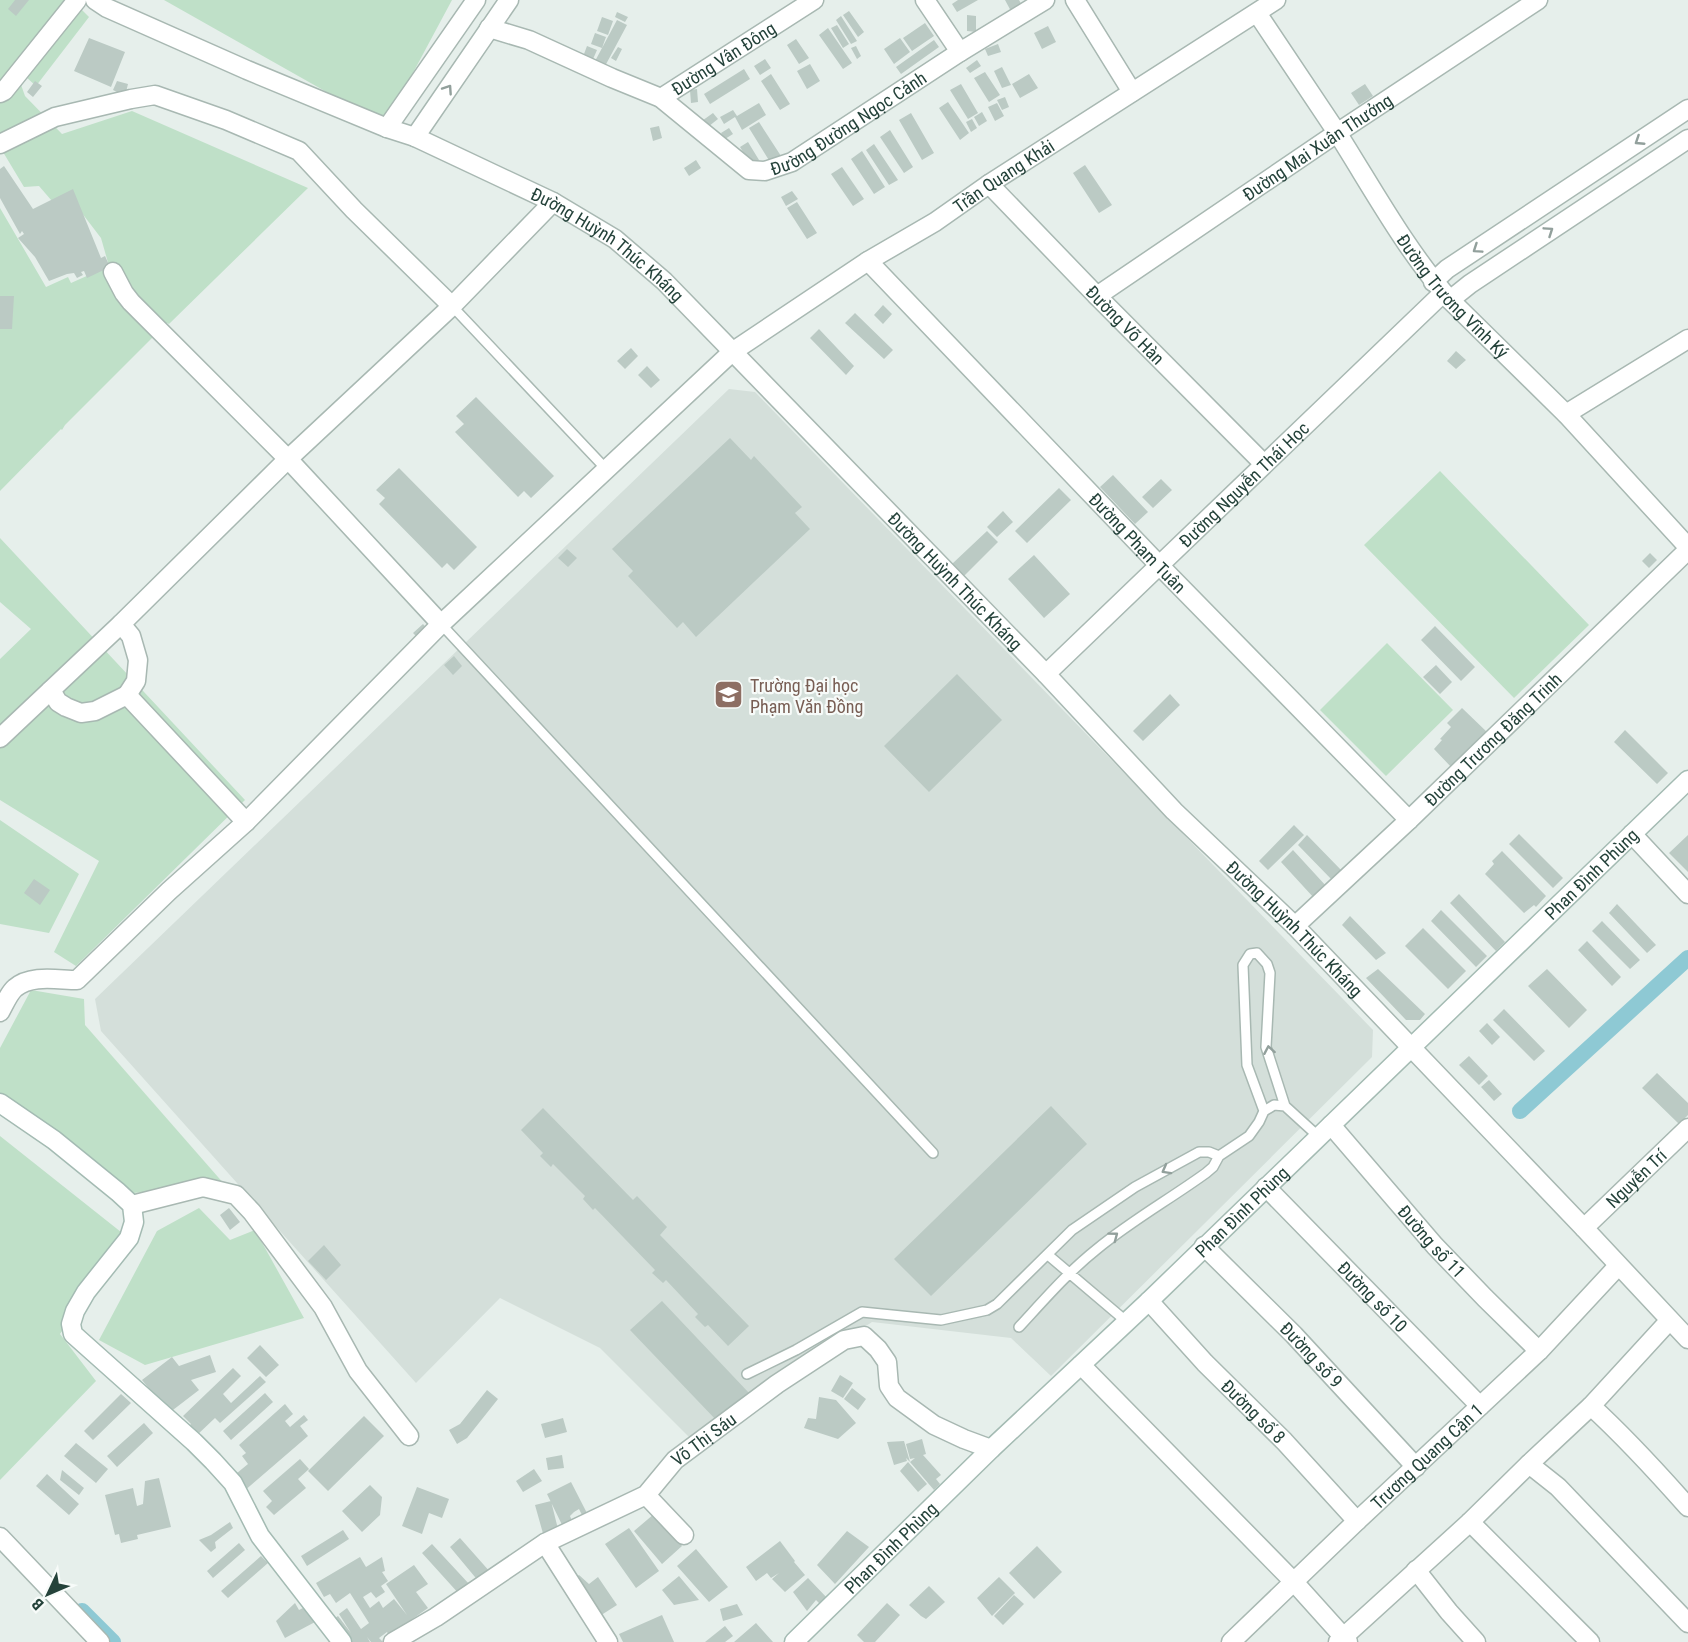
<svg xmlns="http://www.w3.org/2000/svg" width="1688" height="1642" font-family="'Roboto Condensed',sans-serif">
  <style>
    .built { fill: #d4dfda }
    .green { fill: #bfe0c8 }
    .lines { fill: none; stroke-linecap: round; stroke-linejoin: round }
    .canal { stroke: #8ec9d4; stroke-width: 16 }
    .building { fill: #bbcac4 }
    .lane-casing { stroke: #a8b8b2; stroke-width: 12 }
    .street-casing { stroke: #a8b8b2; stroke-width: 21 }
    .secondary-casing { stroke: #a4bbb3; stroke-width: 21 }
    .lane { stroke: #fff; stroke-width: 9 }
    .street { stroke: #fff; stroke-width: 18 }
    .secondary { stroke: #fff; stroke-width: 18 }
    .oneway { stroke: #92a09c }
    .labels { text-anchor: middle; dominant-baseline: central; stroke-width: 4.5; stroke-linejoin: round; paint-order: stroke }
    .street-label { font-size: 18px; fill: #24423a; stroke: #f7fbf9 }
    .education-label { font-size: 18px; fill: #785e54; stroke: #f7fbf9; text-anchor: start }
  </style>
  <rect width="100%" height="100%" fill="#e6efeb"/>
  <path class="built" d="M729,389L755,392L1373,1030L1372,1057L1051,1376L1011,1338L872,1322L692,1440L600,1348L500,1298L416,1383L101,1031L95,999Z"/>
  <path class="green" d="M0,0H72L89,17L36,86L26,77L20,82L25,96L62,134L132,111L308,188L169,324L167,323L65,425L62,430L61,429L0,491V208L46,287L68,277L71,283L109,266L101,238L78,208H58L39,186L24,187L0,147Z
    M164,0H452L385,125Z
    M1440,471L1589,625L1514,698L1364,545Z
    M0,538L245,800L76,966L54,952L99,861L0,800V659L31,629L0,602Z
    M1387,643L1453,710L1386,776L1320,710Z
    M0,820L79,874L49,933L0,924Z
    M31,990L84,999L85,1025L225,1185L133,1193L0,1097V1048Z
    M0,1136L126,1236L60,1334L96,1381L0,1480Z
    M199,1208L230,1240L255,1230L304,1318L145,1365L99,1340L157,1231Z"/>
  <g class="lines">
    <path class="canal" d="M1520,1111L1688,958
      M82,1611L113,1642"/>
  </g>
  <path class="building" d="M15,0H29L16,16L8,9Z
    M958,0H978L957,12L952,4Z
    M1005,0H1019L1023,7L1012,13Z
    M849,11L864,32L858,37L843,15Z
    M617,12L628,17L625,22L615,17Z
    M967,15L976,16V32L967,31Z
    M841,16L857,41L851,44L836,20Z
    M602,17L613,21L608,35L597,31Z
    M617,20L627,25L604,68L594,63Z
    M925,23L934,36L912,51L903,38Z
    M837,25L849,44L843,48L831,28Z
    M1048,26L1056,42L1042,49L1034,33Z
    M828,28L852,63L843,69L819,35Z
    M595,33L606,37L602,48L591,44Z
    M89,38L125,52L111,87L74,71Z
    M900,38L910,52L894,64L884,49Z
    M796,39L809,58L799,64L787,45Z
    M934,40L939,47L901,74L896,67Z
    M998,44L1001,52L988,56L985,49Z
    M587,46L597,50L590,66L581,62Z
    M856,46L861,56L857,59L851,48Z
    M618,47L622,49L616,61L611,58Z
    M765,59L771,68L760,75L754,66Z
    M977,60L981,66L970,73L966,68Z
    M810,64L820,81L807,89L797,71Z
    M1002,67L1011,85L1002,88L994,71Z
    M744,69L750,79L710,104L704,94Z
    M985,72L1000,95L989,102L974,78Z
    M771,74L790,104L780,110L761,81Z
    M1029,74L1038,88L1020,98L1012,84Z
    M35,81L42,86L33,97L27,92Z
    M117,81L128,84L125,96L113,90Z
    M961,84L978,113L968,119L950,90Z
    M1365,84L1373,96L1359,105L1351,93Z
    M697,89L698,102L691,103L690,90Z
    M1005,97L1009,107L1002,110L997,100Z
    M948,102L969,133L960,140L939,108Z
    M759,103L766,115L742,130L735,117L724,124L720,117L733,110L737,116Z
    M997,103L1004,116L995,121L988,107Z
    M982,112L987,121L979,126L974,117Z
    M713,113L718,119L704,130L699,123Z
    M911,113L934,153L922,160L899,120Z
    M972,119L977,128L971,132L966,122Z
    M759,122L781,156L770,162L749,128Z
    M659,126L662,138L653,141L650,128Z
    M729,128L733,134L725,139L721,133Z
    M890,130L913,167L904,173L880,137Z
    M748,142L759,160L751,165L740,147Z
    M874,144L898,180L889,185L866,150Z
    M862,151L885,187L874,194L851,159Z
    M696,160L701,168L689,176L684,168Z
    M1085,165L1112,205L1099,213L1073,173Z
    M4,166L33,209L73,189L101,258L105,256L110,267L87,278L84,271L81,272L83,275L77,278L74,273L67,274L49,281L35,257L18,238L24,234L22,231L20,234L0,198V169Z
    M842,167L864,199L853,206L831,174Z
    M792,191L798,199L786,206L781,197Z
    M797,202L817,233L807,239L787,208Z
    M0,296H14L12,329H0Z
    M883,305L892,314L883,324L874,315Z
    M855,313L893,350L884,359L845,323Z
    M819,329L854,366L846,375L810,338Z
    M631,348L638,356L625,369L617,361Z
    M1456,351L1466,360L1456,369L1447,361Z
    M647,366L660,380L651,388L638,375Z
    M476,397L554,476L531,498L524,491L518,497L455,432L464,424L456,416Z
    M730,438L751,460L754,456L802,507L795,513L810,529L696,637L683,622L677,628L628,576L633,571L612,549Z
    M399,468L477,547L454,570L447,563L442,568L379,504L385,498L376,490Z
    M1113,475L1148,512L1135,524L1100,487Z
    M1161,479L1172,490L1153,508L1142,497Z
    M1059,488L1071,500L1027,543L1015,531Z
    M1003,511L1013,522L997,537L987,527Z
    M987,531L998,542L964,576L952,564Z
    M567,549L577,558L568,567L558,558Z
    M1650,553L1657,560L1649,568L1642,561Z
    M1034,555L1070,594L1044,618L1008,579Z
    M423,624L431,633L422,642L413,633Z
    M1435,626L1475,667L1461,681L1421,640Z
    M454,656L462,666L453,675L444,665Z
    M1436,665L1452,682L1440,694L1423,677Z
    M957,674L1002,720L929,792L884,746Z
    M1170,694L1180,705L1143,741L1133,731Z
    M1462,708L1488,733L1452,768L1434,749L1442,740L1440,739L1451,727L1447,723Z
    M1625,730L1668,773L1657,784L1614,742Z
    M1294,825L1304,835L1268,870L1259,861Z
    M1519,834L1563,878L1553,888L1509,844Z
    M1307,835L1342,871L1333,881L1298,845Z
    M1688,835V872L1669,853Z
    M1293,850L1327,887L1314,898L1281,862Z
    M1502,851L1546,896L1536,907L1534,905L1524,913L1485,874L1494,864L1492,861Z
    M34,879L50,890L40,905L24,893Z
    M1459,894L1505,942L1496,951L1450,903Z
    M1617,904L1656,945L1647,953L1609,913Z
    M1441,910L1487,956L1476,967L1431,921Z
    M1350,916L1386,953L1376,960L1342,925Z
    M1602,921L1640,960L1630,969L1592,931Z
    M1423,928L1466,971L1448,989L1405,946Z
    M1587,941L1621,977L1612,986L1578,950Z
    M1378,969L1425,1014L1420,1020H1406L1366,978Z
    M1547,969L1587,1010L1569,1028L1528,986Z
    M1504,1009L1545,1051L1534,1061L1493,1020Z
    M1487,1023L1500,1037L1492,1045L1479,1031Z
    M1469,1056L1488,1076L1479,1085L1459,1065Z
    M1657,1073L1688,1103V1115L1679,1124L1642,1088Z
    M1489,1080L1502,1094L1494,1101L1481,1087Z
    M1051,1106L1087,1144L931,1296L894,1259Z
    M543,1108L633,1200L637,1196L667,1227L660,1235L749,1326L728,1346L708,1325L705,1327L695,1317L698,1314L666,1280L663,1283L652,1273L655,1270L595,1208L593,1210L583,1199L585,1196L553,1164L551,1167L540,1156L543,1153L521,1130Z
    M229,1208L240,1222L230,1230L220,1215Z
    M324,1245L341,1265L326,1280L308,1261Z
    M662,1301L749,1393L718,1422L630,1330Z
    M260,1345L279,1365L266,1377L247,1358Z
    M210,1355L216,1372L191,1380L199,1390L169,1413L142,1380L172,1357L179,1366Z
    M233,1368L241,1376L223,1394L231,1403L260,1376L266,1382L220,1423L215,1418L196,1436L188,1427L191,1424L183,1416Z
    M840,1375L853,1383L843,1398L831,1391Z
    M852,1388L866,1399L858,1410L844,1399Z
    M487,1390L498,1399L467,1438L457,1444L449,1430L460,1424Z
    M265,1393L273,1402L231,1440L223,1431Z
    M121,1394L131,1403L93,1440L84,1431Z
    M819,1397L836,1400L856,1423L838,1439L804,1428L808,1418L816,1419Z
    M285,1404L293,1414L285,1421L290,1427L304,1415L308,1420L300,1426L308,1436L243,1492L231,1478L248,1464L242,1456L246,1453L239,1445Z
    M364,1416L384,1436L328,1491L308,1471Z
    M563,1418L567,1432L545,1438L541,1424Z
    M144,1423L153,1433L117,1467L107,1456Z
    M922,1439L926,1454L923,1455L941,1475L936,1479L940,1484L934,1490L910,1462L915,1458L910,1459L906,1444Z
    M904,1441L910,1462L906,1458L907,1461L894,1465L887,1442Z
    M76,1443L108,1469L96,1483L64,1456Z
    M562,1455L564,1468L548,1470L546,1458Z
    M300,1459L309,1469L298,1479L306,1488L274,1515L266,1507L272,1501L263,1491Z
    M908,1462L927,1484L918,1492L900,1471Z
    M534,1469L542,1481L523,1492L516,1481Z
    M62,1470L84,1488L79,1495L60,1480Z
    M47,1474L79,1504L69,1515L36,1486Z
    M159,1478L171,1527L137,1535L138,1539L121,1543L119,1534L115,1535L105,1495L133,1488L137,1506L143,1504L145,1481Z
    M571,1482L590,1519L585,1521L579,1509L574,1512L570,1516L575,1528L566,1533L547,1494Z
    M370,1485L382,1497L380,1515L362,1532L342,1511Z
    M417,1487L449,1499L442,1518L429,1513L422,1534L402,1526Z
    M551,1501L559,1533L544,1537L535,1505Z
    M654,1514L682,1546L662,1564L634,1531Z
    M230,1522L233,1528L215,1542L216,1548L211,1552L199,1540L211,1535Z
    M629,1528L659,1571L636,1588L605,1544Z
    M343,1530L349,1539L307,1566L301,1556Z
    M847,1531L869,1547L835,1584L817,1565Z
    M460,1538L491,1573L480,1583L450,1547Z
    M780,1541L795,1561L794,1562L805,1575L785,1592L772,1579L779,1573L771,1578L767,1573L756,1581L746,1567Z
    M239,1543L245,1550L213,1578L207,1571Z
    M432,1544L470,1585L460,1595L422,1553Z
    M1037,1546L1062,1572L1034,1599L1009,1573Z
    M696,1549L728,1587L709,1602L677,1566Z
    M261,1556L268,1563L228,1598L221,1591Z
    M360,1557L366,1567L382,1557L385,1571L382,1572L388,1581L381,1586L385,1592L376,1598L371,1592L363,1597L370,1608L379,1601L383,1608L394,1599L407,1615L386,1584L414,1565L428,1584L416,1592L428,1608L411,1620L416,1626L391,1638L387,1632L379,1638L383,1642H371L367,1637L370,1642H344L328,1623L338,1616L351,1633L339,1614L347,1608L361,1629L369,1623L350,1593L336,1603L330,1594L324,1597L316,1583Z
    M579,1575L589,1584L598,1577L617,1605L595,1619L570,1581Z
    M679,1576L699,1600L674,1605L662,1590Z
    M999,1577L1015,1593L992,1616L977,1598Z
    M808,1578L829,1600L822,1606L816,1600L807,1611L793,1592Z
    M929,1586L945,1602L926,1619L921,1616L909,1605Z
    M1014,1595L1024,1604L1003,1625L994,1616Z
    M295,1603L299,1610L307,1606L315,1622L285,1638L276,1621Z
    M887,1603L900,1615L875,1642H864L857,1635Z
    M737,1604L743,1615L723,1621L720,1609Z
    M662,1615L674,1642H623L619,1634Z
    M756,1623L773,1642H734Z
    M725,1626L733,1636L725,1642H705Z"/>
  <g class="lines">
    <defs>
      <path id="lane" d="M452,306L607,470
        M441,624L933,1153
        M1264,1111L1247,1065L1243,965L1250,954L1257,953L1267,964L1270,973L1266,1047L1285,1106
        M1048,1255L1127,1322
        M1019,1327C1044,1300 1068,1272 1097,1249C1131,1221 1170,1199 1206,1173L1213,1167L1219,1156L1249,1136L1259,1122L1264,1111L1274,1105L1285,1106L1319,1137
        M747,1374L796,1350L862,1312L941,1320L987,1310L997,1304L1072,1230L1135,1187L1199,1152H1209L1219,1156"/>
      <g id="street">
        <path id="s1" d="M95,0L107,8L247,70L387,128L415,137L553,202L615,239L664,281L1046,674L1174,811L1295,926L1584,1228L1688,1339"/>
        <path d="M925,0L960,52"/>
        <path d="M1075,0L1132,92"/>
        <path id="s2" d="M1257,13C1284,53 1311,93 1338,134C1374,191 1406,250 1450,300L1566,414L1688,547"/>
        <path id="s3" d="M489,28L529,40L612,78L661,98L749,170L765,171L792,162L960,52L1045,0"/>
        <path d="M0,93L4,91L77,0"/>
        <path id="s4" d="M661,98L814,0"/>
        <path d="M387,128L476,0"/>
        <path d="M415,137L509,0"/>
        <path d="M0,144L55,117L131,99L155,95L226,120L299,151L354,210L452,306"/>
        <path id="s5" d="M989,184L1097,296L1264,464"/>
        <path id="s6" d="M868,261L1159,565L1409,820"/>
        <path d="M113,272L124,293L131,302L288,459L441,624"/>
        <path d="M1433,282L1447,269L1688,109"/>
        <path id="s7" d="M1097,296L1337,133L1538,0"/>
        <path d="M1450,300L1470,284L1688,139"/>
        <path d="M1566,414L1688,339"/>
        <path d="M121,624L131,636L138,660L136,681L127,695"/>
        <path id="s8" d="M1046,674L1443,293"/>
        <path d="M51,690L58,702L66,707L81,713L95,711L127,695L246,822"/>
        <path d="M0,738L121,624L288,459L452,306L553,202"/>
        <path d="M1632,834L1688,894"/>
        <path id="s9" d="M1295,926L1409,820L1688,550"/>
        <path id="s10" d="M0,1012C4,1005 9,993 15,988C31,974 58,980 77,980L169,891L246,822L441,624L732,352L868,261L935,222L989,184L1276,0"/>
        <path id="s11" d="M1331,1125L1435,1246L1485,1298L1539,1351"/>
        <path id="s12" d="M1266,1187L1480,1406"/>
        <path d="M132,1205L203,1187L236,1195L252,1212L323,1307L358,1371L409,1436"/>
        <path id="s13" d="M1584,1228L1688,1128"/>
        <path id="s14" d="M1204,1246L1294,1335L1416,1467"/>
        <path id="s15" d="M1149,1301L1205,1363L1284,1441L1357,1521"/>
        <path d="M1081,1365L1294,1582L1348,1642"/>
        <path d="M1591,1406C1626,1438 1657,1472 1688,1507"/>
        <path d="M1529,1464L1558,1487L1688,1623"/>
        <path d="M646,1495L684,1535"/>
        <path d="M1470,1522L1590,1642"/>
        <path d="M0,1537L100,1642"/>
        <path d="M545,1543L608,1642"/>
        <path d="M1416,1570L1449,1612L1476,1642"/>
        <path id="s16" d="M393,1642L436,1617L545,1543L646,1495L675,1460L777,1384L844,1340L864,1336L878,1349L887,1362L889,1386L897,1398L934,1425L964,1439L991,1449"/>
        <path id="s17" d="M1231,1642L1357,1521L1539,1351L1618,1266"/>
        <path d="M1338,1642L1470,1522L1529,1464L1591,1406L1669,1321"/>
      </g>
      <g id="secondary">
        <path d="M0,1103L54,1140L118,1192L132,1205L134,1222L129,1238L86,1292L75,1311L71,1324L73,1334L194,1442L213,1461L233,1483L260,1536L342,1642"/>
        <path id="s18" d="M794,1642L991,1449L1149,1301L1688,780"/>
      </g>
    </defs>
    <use href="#lane" class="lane-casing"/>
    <use href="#street" class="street-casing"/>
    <use href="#secondary" class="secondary-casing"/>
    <use href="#lane" class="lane"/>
    <use href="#street" class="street"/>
    <use href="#secondary" class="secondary"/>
  </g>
  <defs><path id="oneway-chevron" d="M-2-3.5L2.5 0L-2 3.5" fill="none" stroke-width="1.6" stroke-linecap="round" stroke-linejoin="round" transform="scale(1.5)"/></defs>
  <g class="oneway">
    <use href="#oneway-chevron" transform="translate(448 89) rotate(-56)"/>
    <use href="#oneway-chevron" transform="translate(1639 141) rotate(147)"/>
    <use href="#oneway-chevron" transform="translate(1549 231) rotate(-34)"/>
    <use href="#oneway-chevron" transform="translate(1477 249) rotate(146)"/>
    <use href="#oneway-chevron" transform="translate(1269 1050) rotate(-100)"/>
    <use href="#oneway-chevron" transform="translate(1166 1170) rotate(151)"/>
    <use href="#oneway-chevron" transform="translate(1114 1236) rotate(-37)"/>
  </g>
  <defs>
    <symbol id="university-square" viewBox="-11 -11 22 22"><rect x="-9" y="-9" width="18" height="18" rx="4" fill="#8d6e63" stroke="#f7fbf9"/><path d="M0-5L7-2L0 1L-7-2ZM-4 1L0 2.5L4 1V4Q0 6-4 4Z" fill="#fff"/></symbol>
  </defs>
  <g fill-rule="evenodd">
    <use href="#university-square" x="712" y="678" width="33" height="33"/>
  </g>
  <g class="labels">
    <g class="street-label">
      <text stroke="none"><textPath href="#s4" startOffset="74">Đường Vân Đông</textPath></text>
      <text stroke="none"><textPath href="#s3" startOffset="412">Đường Đường Ngọc Cảnh</textPath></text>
      <text stroke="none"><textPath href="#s7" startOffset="266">Đường Mai Xuân Thưởng</textPath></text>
      <text stroke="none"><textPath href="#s10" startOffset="1324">Trần Quang Khải</textPath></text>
      <text stroke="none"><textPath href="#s1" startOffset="570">Đường Huỳnh Thúc Kháng</textPath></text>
      <text stroke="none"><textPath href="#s2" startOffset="345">Đường Trương Vĩnh Ký</textPath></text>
      <text stroke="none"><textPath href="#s5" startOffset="196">Đường Võ Hàn</textPath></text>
      <text stroke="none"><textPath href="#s8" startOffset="274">Đường Nguyễn Thái Học</textPath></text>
      <text stroke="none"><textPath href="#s6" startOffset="390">Đường Phạm Tuân</textPath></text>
      <text stroke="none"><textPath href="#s1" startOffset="1056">Đường Huỳnh Thúc Kháng</textPath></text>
      <text stroke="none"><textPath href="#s9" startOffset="272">Đường Trương Đăng Trinh</textPath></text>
      <text stroke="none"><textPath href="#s18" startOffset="1107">Phan Đình Phùng</textPath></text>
      <text stroke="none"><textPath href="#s1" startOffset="1542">Đường Huỳnh Thúc Kháng</textPath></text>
      <text stroke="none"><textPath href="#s13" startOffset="72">Nguyễn Trí</textPath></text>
      <text stroke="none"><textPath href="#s18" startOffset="621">Phan Đình Phùng</textPath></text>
      <text stroke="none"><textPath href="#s11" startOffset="154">Đường số 11</textPath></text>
      <text stroke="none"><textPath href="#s12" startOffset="153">Đường số 10</textPath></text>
      <text stroke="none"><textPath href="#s14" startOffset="153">Đường số 9</textPath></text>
      <text stroke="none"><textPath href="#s15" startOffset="152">Đường số 8</textPath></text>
      <text stroke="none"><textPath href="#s16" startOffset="374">Võ Thị Sáu</textPath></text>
      <text stroke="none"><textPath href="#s17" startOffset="270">Trương Quang Cận 1</textPath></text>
      <text stroke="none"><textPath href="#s18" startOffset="135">Phan Đình Phùng</textPath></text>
    </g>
    <g class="education-label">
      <text x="750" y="685">Trường Đại học<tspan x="750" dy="21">Phạm Văn Đồng</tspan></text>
    </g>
  </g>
  <g transform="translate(48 1594) rotate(226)" stroke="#f7fbf9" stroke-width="4.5" paint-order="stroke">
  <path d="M0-4.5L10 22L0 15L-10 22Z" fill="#24423a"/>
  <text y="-9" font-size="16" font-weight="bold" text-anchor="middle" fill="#24423a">B</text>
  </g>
</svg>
